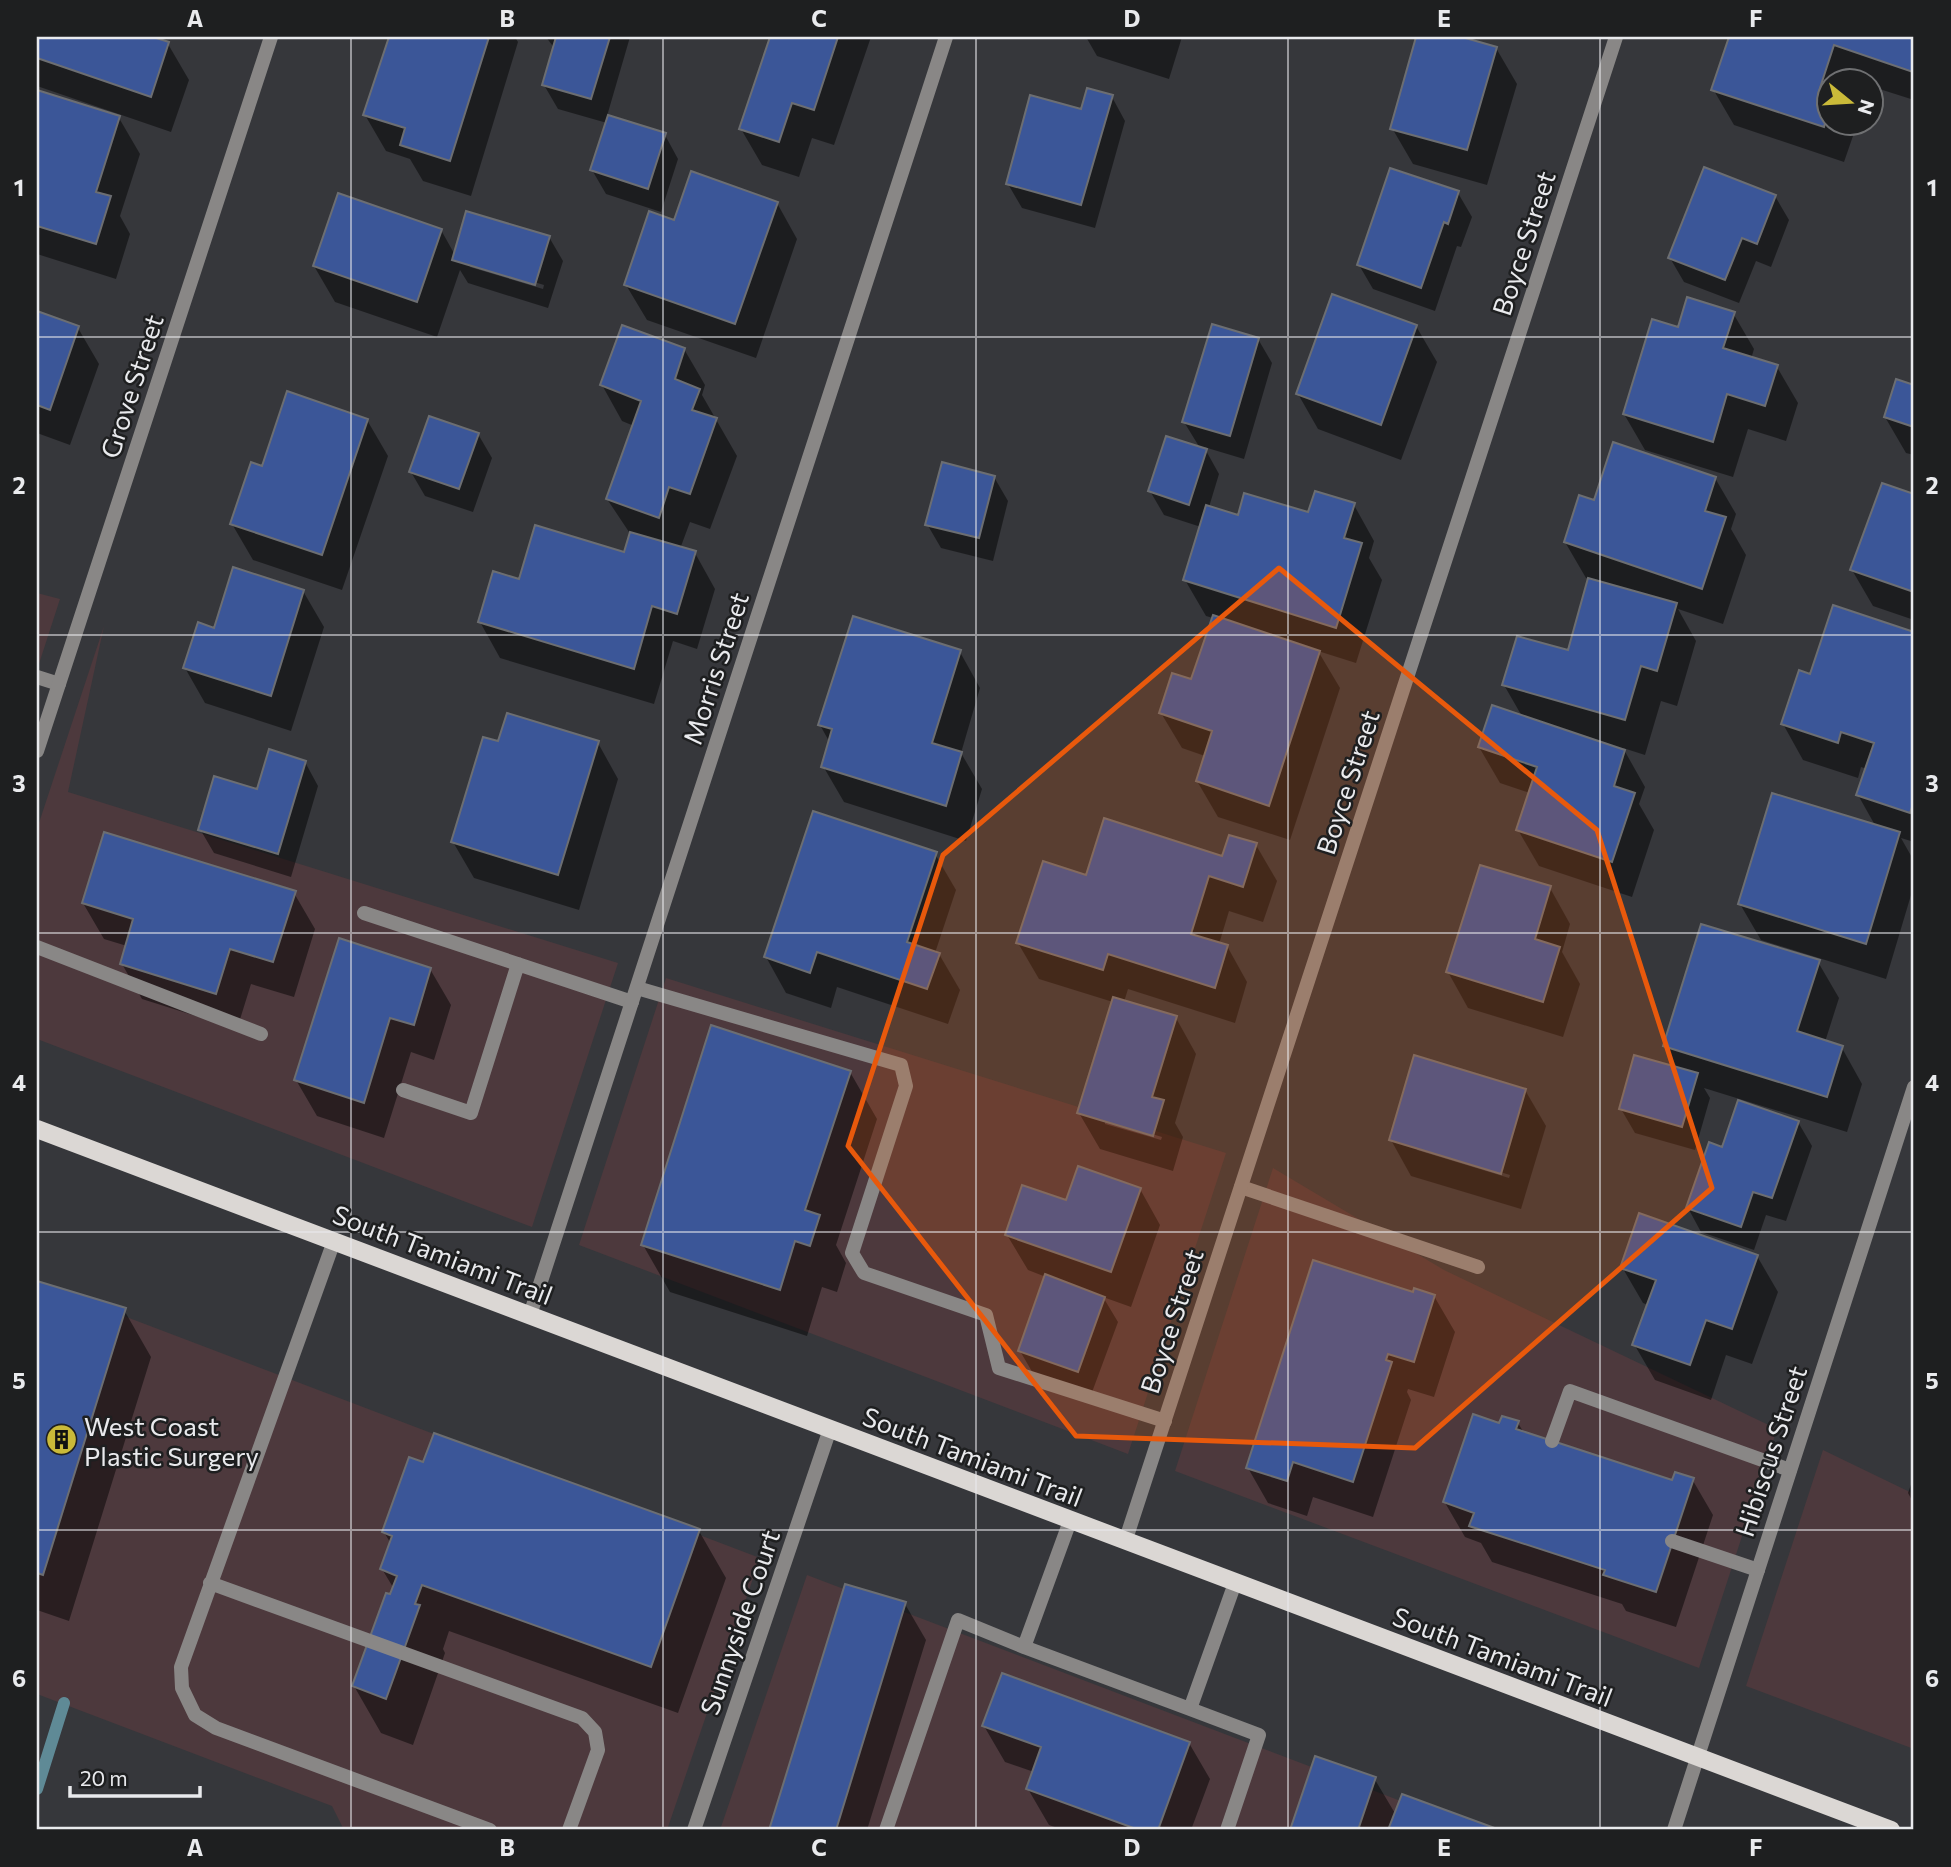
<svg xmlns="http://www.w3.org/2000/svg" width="1951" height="1867" font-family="Commissioner,sans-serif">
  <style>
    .commercial { fill: #4d393d }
    .shadow { fill: #0007; fill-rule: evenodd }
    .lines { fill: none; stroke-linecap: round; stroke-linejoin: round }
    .stream { stroke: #5f8a96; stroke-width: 12 }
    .building { fill: #3b5698; stroke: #6c6e72; stroke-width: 2 }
    .service { stroke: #898786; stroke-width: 14 }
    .minor { stroke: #898786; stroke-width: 14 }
    .primary { stroke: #dbd7d4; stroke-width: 18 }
    .marked { fill: #e8590c; fill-opacity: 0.2; stroke: #e8590c; stroke-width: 5; stroke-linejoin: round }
    .grid { fill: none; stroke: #e9eaed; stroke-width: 2; stroke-opacity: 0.55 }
    .labels { text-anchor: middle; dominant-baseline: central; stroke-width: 5; stroke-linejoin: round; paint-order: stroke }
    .street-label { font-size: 26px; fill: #e9eaed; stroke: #1e1f20 }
    .poi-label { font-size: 26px; fill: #e9eaed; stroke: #1e1f20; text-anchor: start }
    .neatline { fill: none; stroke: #e9eaed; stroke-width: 2.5 }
    .grid-label { font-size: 23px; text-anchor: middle; font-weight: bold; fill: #e9eaed }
  </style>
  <rect width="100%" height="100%" fill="#36373b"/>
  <path class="commercial" d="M37,593L60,599L37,670Z
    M104,626L68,792L618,963L532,1227L37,1039V829Z
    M666,978L1226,1153L1128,1454L579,1245Z
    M1273,1168L1444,1270L1777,1429L1699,1668L1175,1471Z
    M37,1283L760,1558L667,1830H344L332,1806L37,1694Z
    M1823,1450L1914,1494V1749L1746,1686Z
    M807,1575L1477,1830H720Z"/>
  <path class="shadow" d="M37,37H149L168,44L189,80L171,132L37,86Z
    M390,37H515L518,42L471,196L423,181L410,159L386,151L365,115Z
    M546,37H630L607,116L665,135L678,159L661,212L606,194L592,170L607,123L558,109L544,85L555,49Z
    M772,37H871L834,145L812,138L799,177L762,165L741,129Z
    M1086,37H1182L1169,79L1097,56Z
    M1418,37H1455L1496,48L1517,84L1487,185L1413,164L1392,128Z
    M1731,37H1914V100L1870,86V80H1828V122H1845L1853,136L1844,162L1734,125L1713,89Z
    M37,92L119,118L140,154L120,216L130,234L116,279L37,254Z
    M1112,97L1125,121L1095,228L1022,208L1008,184L1082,111Z
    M1458,193L1472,217L1461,247L1457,246L1435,311L1373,289L1359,265Z
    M1775,196L1789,220L1771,267L1756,261L1739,303L1684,282L1670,258Z
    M777,203L797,239L756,358L647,320L626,285L675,222Z
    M441,230L455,255L549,237L563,261L548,308L468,283L460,270L437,337L335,302L314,266ZM470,263L544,285L543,289L470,267Z
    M37,313L78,328L99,364L70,445L37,433Z
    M1733,313L1754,349L1751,359L1777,367L1798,403L1786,441L1748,429L1733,477L1645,450L1624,414L1679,330Z
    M1416,326L1437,362L1401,460L1318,429L1298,394Z
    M1258,339L1272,363L1244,459L1204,447L1219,474L1209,507L1239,517L1309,514L1354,505L1374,541L1369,558L1382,580L1356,663L1318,651L1340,688L1290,840L1218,817L1197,781L1205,756L1182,748L1161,713L1192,682L1213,618L1206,616L1185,580L1201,527L1164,515L1150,491L1200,448L1184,422Z
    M684,349L705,385L702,395L737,456L710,529L690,522L680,549L695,553L715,589L697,649L673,641L654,704L500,658L480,622L520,581L626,554L631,535L607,499L634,426L622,421L602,385Z
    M1897,382L1914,387V455L1906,453L1885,417Z
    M367,420L388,456L342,590L253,560L232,524L263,468Z
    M478,434L492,458L473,512L425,496L411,472Z
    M994,477L1008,501L993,561L941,548L927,524Z
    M1715,478L1736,514L1731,529L1746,555L1723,624L1678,609L1696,641L1677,706L1661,701L1645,755L1623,748L1645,787L1639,804L1654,830L1632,897L1539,866L1518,830L1530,793L1500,783L1479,747L1523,718L1504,685L1569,652L1590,579L1586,578L1565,542L1595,502Z
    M1883,485L1914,496V620L1873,606L1852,570Z
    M303,591L324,627L291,731L205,703L185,668L215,630Z
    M1834,607L1914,634V842L1901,838L1914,861V885L1886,979L1761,940L1740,904L1876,827L1858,795L1867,769L1861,767L1858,778L1803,760L1783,724L1811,676Z
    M960,652L980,688L961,753L982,789L966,841L844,802L823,766L830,743L820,725Z
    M499,743H598L618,779L579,910L474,878L453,842Z
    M305,762L318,786L291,877L214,853L200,829Z
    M1256,845L1277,881L1263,922L1229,911L1219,944L1227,946L1247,982L1235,1023L1128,989L1124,1002L1176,1018L1196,1054L1175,1123L1183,1137L1173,1171L1100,1149L1079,1113L1113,1002L1039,979L1018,943L1087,878L1223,858ZM1105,1120L1162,1137L1161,1140L1105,1124Z
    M935,854L956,890L935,953L939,954L960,990L948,1024L837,987L831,1008L786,993L766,957Z
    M1550,888L1570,924L1562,952L1580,984L1563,1037L1468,1008L1448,972Z
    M294,893L315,929L294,997L251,984L237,1029L142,999L122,964L127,946L104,939L83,903Z
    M1818,962L1839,998L1825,1042L1842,1048L1862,1084L1847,1132L1704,1088L1710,1098L1695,1150L1635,1133L1621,1109L1678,1069L1665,1046Z
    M430,969L451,1005L434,1060L411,1052L384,1138L317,1116L296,1080Z
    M850,1072L877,1119L836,1245L846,1263L837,1292L822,1287L807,1336L670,1292L643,1245Z
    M1525,1090L1546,1126L1521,1209L1411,1176L1391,1140ZM1417,1147L1510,1175L1509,1178L1417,1150Z
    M1798,1122L1812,1146L1786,1221L1766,1215L1754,1250L1701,1232L1688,1208L1723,1149Z
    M1140,1189L1160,1225L1131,1307L1103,1297L1118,1322L1091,1395L1034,1375L1020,1351L1046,1277L1028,1270L1007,1235L1067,1202Z
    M1757,1256L1778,1292L1752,1364L1726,1355L1711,1400L1655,1380L1634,1344L1648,1305L1643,1303L1622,1267Z
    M37,1283L124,1310L151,1357L69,1621L37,1610Z
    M1434,1296L1455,1332L1434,1397L1408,1389L1407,1392L1411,1400L1373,1517L1313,1497L1307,1516L1268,1503L1248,1468Z
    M1518,1423L1524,1433L1674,1483L1692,1479L1713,1515L1676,1627L1626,1611L1622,1604L1492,1562L1481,1543L1465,1537L1444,1501L1500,1425Z
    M1914,1476V1504L1908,1493Z
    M699,1531L726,1578L678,1713L449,1631L443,1649L445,1653L413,1745L381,1733L354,1686L394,1589L382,1569L391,1544L384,1532Z
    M846,1586L905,1604L926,1640L867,1830H771Z
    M984,1726L1189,1743L1210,1779L1191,1830H1063L1049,1825L1028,1789L1034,1772L1005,1762Z
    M1316,1759L1374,1778L1396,1815L1403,1796L1495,1830H1292Z"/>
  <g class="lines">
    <path class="stream" d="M37,1789L64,1703"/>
  </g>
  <path class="building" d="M37,37H153L169,42L151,97L37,58Z
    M389,37H489L450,161L400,145L405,128L363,115Z
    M556,37H610L591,99L542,85Z
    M770,37H838L814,110L792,103L779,142L739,129Z
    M1416,37H1462L1497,47L1467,150L1390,129Z
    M1729,37H1914V69L1913,72L1834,45L1818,94L1828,97V113L1824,127L1711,90Z
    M1087,88L1113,95L1081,205L1006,184L1030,95L1081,109Z
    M37,90L120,116L96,192L111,196L96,244L37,226Z
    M608,115L666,133L648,189L590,170Z
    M1704,167L1776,195L1757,244L1742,238L1725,280L1668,258Z
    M1390,168L1459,191L1448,224L1444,222L1421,288L1357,265Z
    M691,171L778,202L735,324L624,285L649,211L674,220Z
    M338,193L442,229L417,302L313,266Z
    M466,211L550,236L535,285L452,260Z
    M1332,294L1417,325L1381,425L1296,394Z
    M1687,297L1735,312L1723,348L1778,365L1765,406L1727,394L1713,442L1623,414L1652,319L1678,327Z
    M37,311L79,326L50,410L37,405Z
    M1212,324L1259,338L1230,436L1182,422Z
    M622,325L685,348L675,379L700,389L692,410L717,418L690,494L669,487L659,518L606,499L641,401L600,385Z
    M1896,379L1914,385V427L1884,417Z
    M287,391L368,419L322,555L230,524L251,462L262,466Z
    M429,416L479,433L459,489L409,472Z
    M1166,436L1207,449L1189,505L1148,491Z
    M1613,442L1716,477L1705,511L1726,517L1702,589L1564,542L1579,495L1594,500Z
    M942,462L995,476L979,538L925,525Z
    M1882,483L1914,494V592L1850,570Z
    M1315,491L1355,503L1344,538L1362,543L1336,628L1183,580L1206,505L1238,515L1244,493L1308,512Z
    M535,525L624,552L630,532L696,551L677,614L652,606L634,669L478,622L493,571L519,579Z
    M233,567L304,590L271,696L183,668L198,622L214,628Z
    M1588,578L1677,603L1657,671L1641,666L1625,720L1502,685L1517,636L1568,650Z
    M1833,605L1914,632V801L1910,813L1856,795L1874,743L1841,732L1838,743L1781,724L1799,670L1810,674Z
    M1213,615L1320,651L1269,806L1196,781L1212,731L1159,713L1172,673L1191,679Z
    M853,616L961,650L932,743L962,752L946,806L821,767L832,729L818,725Z
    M1492,705L1625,750L1614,786L1635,793L1612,862L1516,830L1537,767L1478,747Z
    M507,713L599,741L558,875L451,842L483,737L498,741Z
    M269,749L306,761L278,854L198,830L214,776L257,789Z
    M1772,793L1900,832L1866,944L1738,904Z
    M813,811L937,852L907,942L940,953L927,989L817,952L810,973L764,957Z
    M1104,818L1222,856L1229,835L1257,843L1243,887L1209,876L1191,934L1228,945L1215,988L1108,954L1103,970L1016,943L1043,861L1086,875Z
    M104,832L296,891L273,962L230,949L216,994L120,964L133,919L82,903Z
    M1480,865L1551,886L1535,939L1560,947L1543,1002L1446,972Z
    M1701,924L1820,960L1797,1031L1843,1046L1827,1097L1663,1046Z
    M339,938L431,968L414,1025L390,1018L364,1103L294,1080Z
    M1113,997L1177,1016L1152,1097L1164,1100L1153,1136L1077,1113Z
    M711,1025L851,1071L805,1210L820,1215L810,1246L795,1241L780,1290L641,1245Z
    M1414,1055L1526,1089L1501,1174L1389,1140Z
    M1634,1055L1698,1073L1682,1127L1619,1109Z
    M1738,1100L1799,1121L1772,1198L1753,1192L1741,1227L1686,1208L1709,1142L1722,1147Z
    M1078,1166L1141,1188L1111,1272L1005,1235L1022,1185L1066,1200Z
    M1639,1213L1758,1255L1732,1329L1706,1320L1690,1365L1632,1345L1656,1280L1620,1268Z
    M1313,1260L1413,1292L1414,1288L1435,1295L1414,1362L1388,1354L1386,1360L1392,1362L1353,1482L1293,1462L1287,1481L1246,1468Z
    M1045,1274L1105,1297L1078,1372L1018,1351Z
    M37,1281L126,1308L43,1575L37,1573Z
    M1473,1414L1499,1423L1502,1416L1519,1421L1516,1429L1672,1480L1675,1472L1694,1478L1656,1592L1603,1575L1605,1570L1469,1526L1474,1513L1443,1502Z
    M434,1433L700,1529L651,1667L422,1585L415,1604L420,1605L386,1699L352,1686L386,1593L390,1594L397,1576L380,1569L392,1536L382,1532L409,1457L423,1462Z
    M845,1584L906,1602L836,1830H769Z
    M1002,1673L1190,1742L1158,1830H1139L1026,1789L1041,1747L982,1726Z
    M1315,1756L1376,1777L1358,1830H1290Z
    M1402,1794L1500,1830H1388Z"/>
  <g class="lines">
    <path class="service" d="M37,677L59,684
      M364,913L632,1002
      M37,947L261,1034
      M637,988L901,1065L906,1086L852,1253L864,1273L986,1315L999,1368L1165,1421
      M403,1090L471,1113L518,964
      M1241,1187L1478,1267
      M334,1241L181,1667L182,1688L195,1715L216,1728L490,1830
      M1552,1441L1570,1391L1790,1470
      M1672,1541L1758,1570
      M210,1583L582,1718L595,1732L598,1750L569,1830
      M1024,1647L1190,1709
      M886,1830L958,1620L1024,1647L1070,1521
      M1227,1830L1259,1735L1190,1709L1235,1583"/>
    <path class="minor" d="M37,751L271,37
      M530,1315L946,37
      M1125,1542L1616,37
      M694,1830L830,1429
      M1674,1830L1914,1087"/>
    <path class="primary" d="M37,1129L1891,1830"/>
  </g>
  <path class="marked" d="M1279,568L1597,830L1712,1188L1415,1448L1076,1436L848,1146L943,855Z"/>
  <path class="grid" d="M351,37V1830M663,37V1830M976,37V1830M1288,37V1830M1600,37V1830M37,337H1914M37,635H1914M37,933H1914M37,1232H1914M37,1530H1914"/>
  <defs>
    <symbol id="building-disc" viewBox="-11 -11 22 22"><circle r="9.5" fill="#caba39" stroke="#1e1f20"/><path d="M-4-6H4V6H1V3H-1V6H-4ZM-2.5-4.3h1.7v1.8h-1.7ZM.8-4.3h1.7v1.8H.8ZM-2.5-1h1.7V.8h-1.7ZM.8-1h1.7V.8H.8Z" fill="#111"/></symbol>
  </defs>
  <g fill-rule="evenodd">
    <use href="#building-disc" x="44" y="1422" width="35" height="35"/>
  </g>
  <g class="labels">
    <g class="street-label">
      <text transform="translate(1523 243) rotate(-72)">Boyce Street</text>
      <text transform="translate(131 386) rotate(-72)">Grove Street</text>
      <text transform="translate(715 668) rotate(-72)">Morris Street</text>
      <text transform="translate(1347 782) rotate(-72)">Boyce Street</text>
      <text transform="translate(443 1254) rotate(21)">South Tamiami Trail</text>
      <text transform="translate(1171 1321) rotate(-72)">Boyce Street</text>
      <text transform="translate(1770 1451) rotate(-72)">Hibiscus Street</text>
      <text transform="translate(973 1456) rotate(21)">South Tamiami Trail</text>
      <text transform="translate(739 1622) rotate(-71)">Sunnyside Court</text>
      <text transform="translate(1503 1656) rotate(21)">South Tamiami Trail</text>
    </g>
    <g class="poi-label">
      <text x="84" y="1425">West Coast<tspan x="84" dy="30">Plastic Surgery</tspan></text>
    </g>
  </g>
  <rect width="1951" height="1867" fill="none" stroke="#1e1f20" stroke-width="77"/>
  <g transform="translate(1850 102) rotate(108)"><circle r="33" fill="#1e1f20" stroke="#6f7072" stroke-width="2"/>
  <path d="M0-5L12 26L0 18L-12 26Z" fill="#caba39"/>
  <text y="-10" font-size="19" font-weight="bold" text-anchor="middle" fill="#e9eaed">N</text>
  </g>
  <path d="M70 1786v10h130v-10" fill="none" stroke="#e9eaed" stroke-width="3.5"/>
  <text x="80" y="1786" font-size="21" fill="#e9eaed" stroke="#1e1f20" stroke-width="5" paint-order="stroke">20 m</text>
  <rect x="38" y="38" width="1874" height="1790" class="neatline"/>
  <g class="grid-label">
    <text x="195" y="27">A</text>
    <text x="507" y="27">B</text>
    <text x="819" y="27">C</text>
    <text x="1132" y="27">D</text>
    <text x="1444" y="27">E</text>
    <text x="1756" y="27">F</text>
    <text x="19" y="196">1</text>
    <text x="1932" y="196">1</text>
    <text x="19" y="494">2</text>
    <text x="1932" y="494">2</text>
    <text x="19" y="792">3</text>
    <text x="1932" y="792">3</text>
    <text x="19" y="1091">4</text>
    <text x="1932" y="1091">4</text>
    <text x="19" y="1389">5</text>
    <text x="1932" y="1389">5</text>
    <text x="19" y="1687">6</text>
    <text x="1932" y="1687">6</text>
    <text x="195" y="1856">A</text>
    <text x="507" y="1856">B</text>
    <text x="819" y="1856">C</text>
    <text x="1132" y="1856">D</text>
    <text x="1444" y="1856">E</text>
    <text x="1756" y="1856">F</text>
  </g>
</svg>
